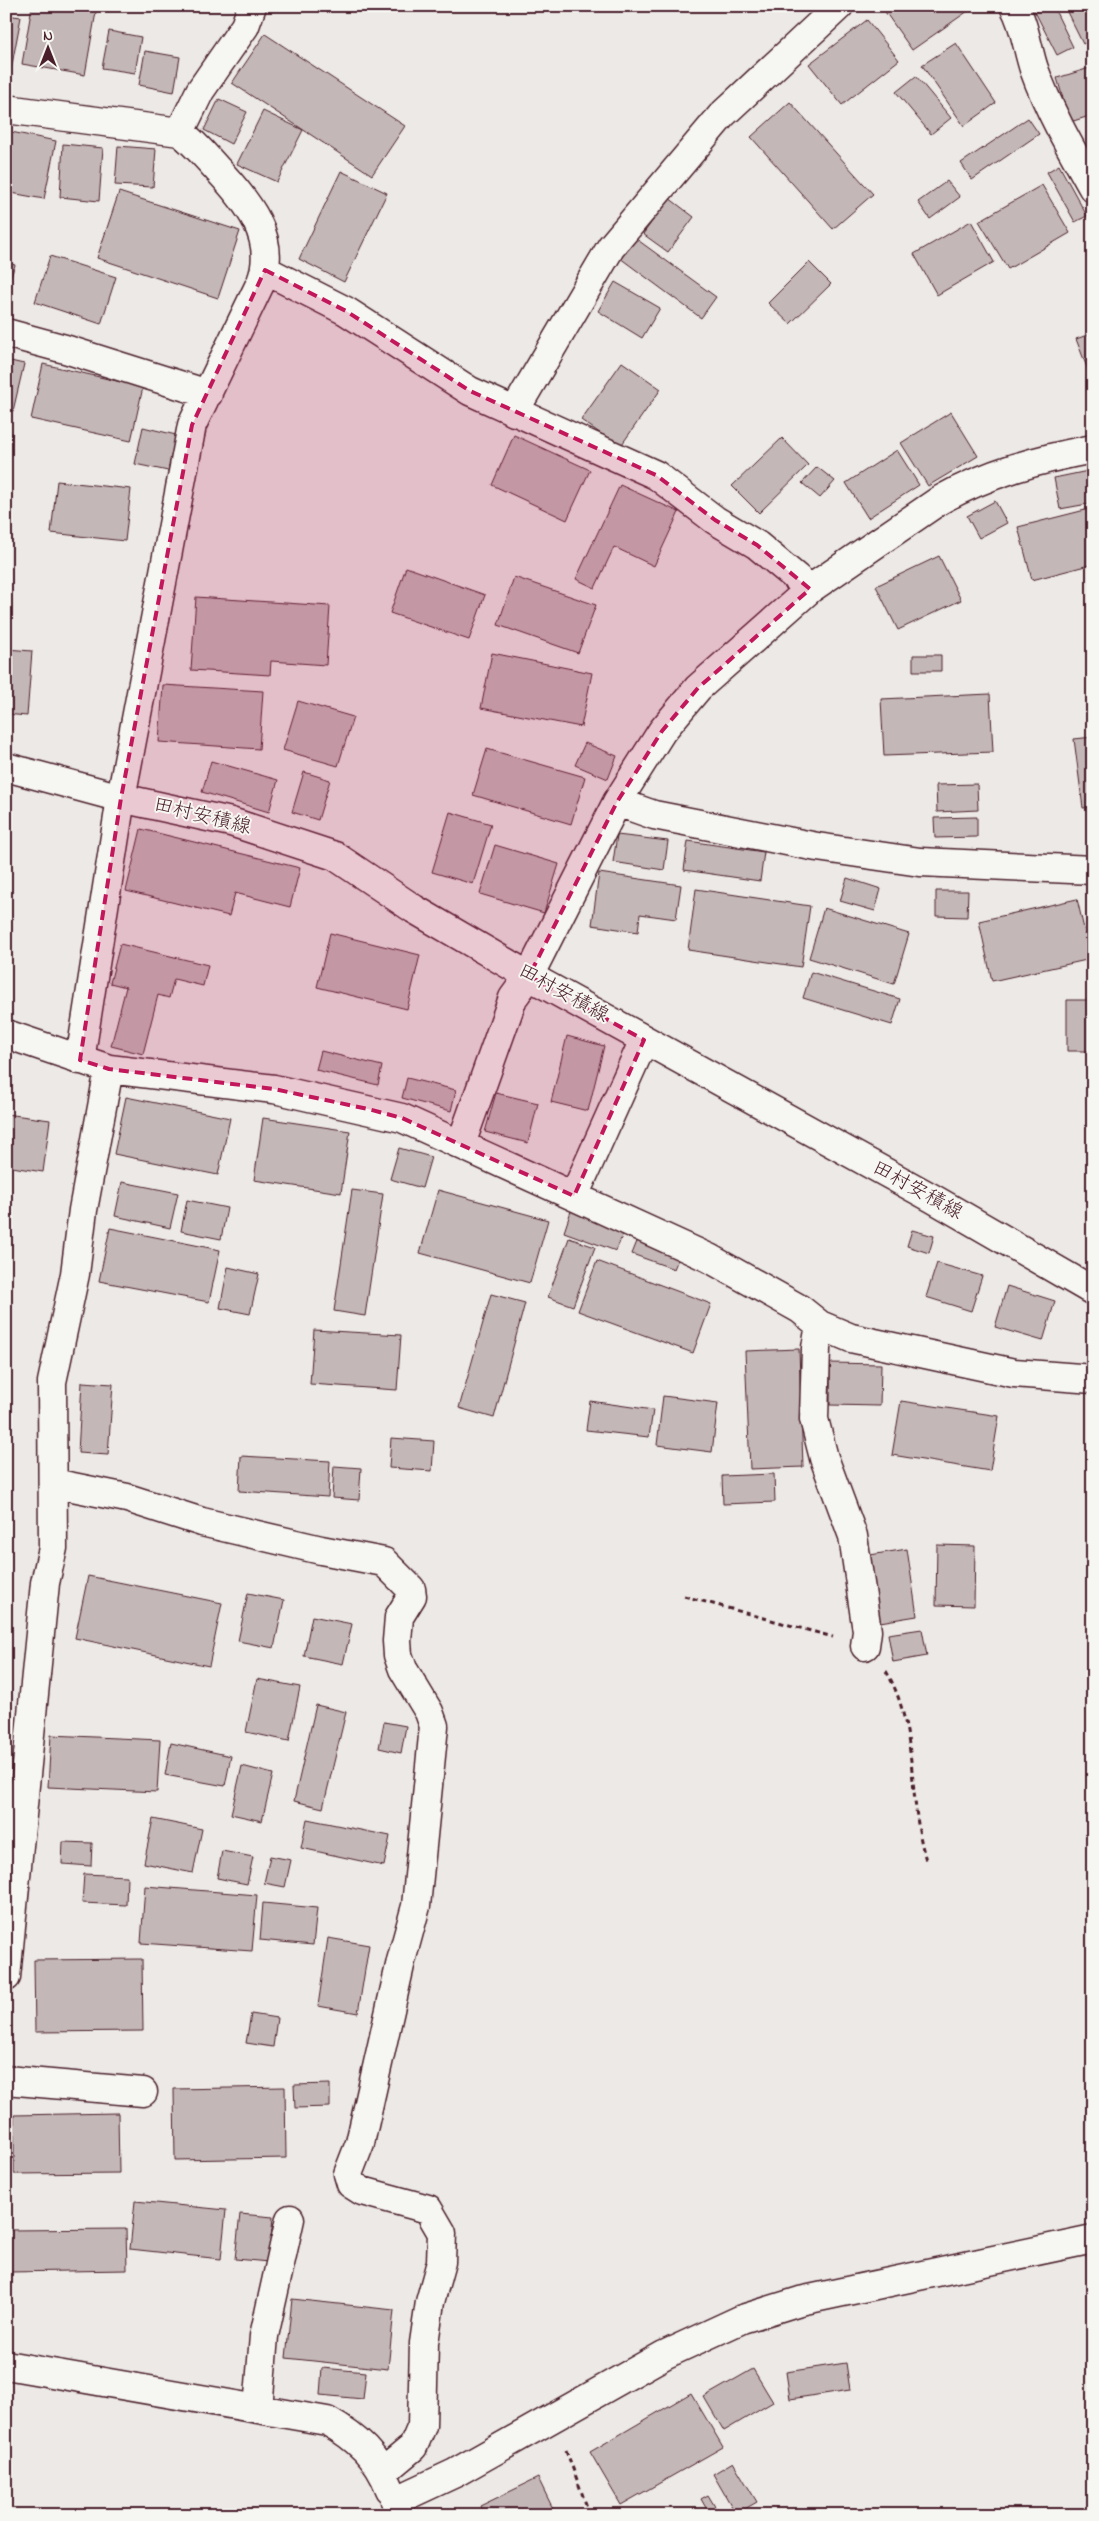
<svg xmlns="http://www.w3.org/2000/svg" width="1099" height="2521" font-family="'Indie Flower','Klee One',sans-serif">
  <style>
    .building { fill: #c4b7b7; stroke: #4a1f2b }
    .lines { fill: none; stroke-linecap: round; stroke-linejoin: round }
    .minor-casing { stroke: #4a1f2b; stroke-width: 31 }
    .major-casing { stroke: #4a1f2b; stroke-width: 31 }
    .path { stroke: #4a1f2b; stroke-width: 3; stroke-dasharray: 5 4; stroke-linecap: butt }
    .minor { stroke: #f6f6f2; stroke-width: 28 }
    .major { stroke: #f6f6f2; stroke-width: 28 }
    .marked { fill: #c2185b; fill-opacity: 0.2; stroke: #c2185b; stroke-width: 4; stroke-dasharray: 10 6; stroke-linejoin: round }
    .labels { text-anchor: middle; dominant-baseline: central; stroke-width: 4; stroke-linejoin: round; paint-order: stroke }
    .street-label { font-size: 20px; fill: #4a1f2b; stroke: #f6f6f2 }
  </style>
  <rect width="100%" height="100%" fill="#ece9e6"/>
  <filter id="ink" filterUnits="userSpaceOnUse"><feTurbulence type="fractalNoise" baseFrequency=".02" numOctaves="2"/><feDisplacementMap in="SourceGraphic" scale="10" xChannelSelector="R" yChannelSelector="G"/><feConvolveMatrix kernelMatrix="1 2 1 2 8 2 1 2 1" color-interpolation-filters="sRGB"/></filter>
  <g filter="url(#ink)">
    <path class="building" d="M32,6H97L85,75L22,64Z
      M881,6H965L968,11L912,50Z
      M1032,6H1053L1073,47L1057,55Z
      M1064,6H1093V39L1083,44Z
      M6,15L21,17L10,75H6Z
      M867,20L899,60L842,105L809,64Z
      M109,31L141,37L135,73L102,68Z
      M265,34L405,126L372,175L232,83Z
      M956,43L996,103L964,126L922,65Z
      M145,51L180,57L174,92L139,85Z
      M1093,67V115L1070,122L1057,78Z
      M916,76L951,118L931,134L896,92Z
      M219,99L247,112L231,144L204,130Z
      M790,102L873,194L833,229L751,137Z
      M263,111L303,130L277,182L237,164Z
      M1028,118L1039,134L972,180L961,163Z
      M6,131L56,141L44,199L6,192Z
      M63,144L103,148L99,201L60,197Z
      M118,146L156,149L153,187L115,185Z
      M1059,165L1087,216L1075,222L1047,172Z
      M341,171L387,193L344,282L299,259Z
      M947,181L960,197L930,219L918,202Z
      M1042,185L1070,233L1008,269L979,221Z
      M119,192L240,231L218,298L97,258Z
      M669,198L694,217L668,252L643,234Z
      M971,221L994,262L937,295L914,254Z
      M635,238L716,297L701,318L620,258Z
      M50,256L116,277L101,324L35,302Z
      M6,262L15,265L6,290Z
      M809,262L831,284L790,324L768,303Z
      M615,282L660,308L642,338L598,311Z
      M1093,333V383L1076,339Z
      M6,360L24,364L13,411L6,410Z
      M622,362L661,389L620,447L581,420Z
      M43,364L143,387L131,441L31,419Z
      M951,412L978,456L928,486L901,443Z
      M143,427L176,435L168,471L135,464Z
      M6,433H12L7,471H6Z
      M514,435L590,470L567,520L492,485Z
      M782,438L808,465L759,513L732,486Z
      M897,450L919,485L868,518L846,483Z
      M817,467L835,481L820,498L802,483Z
      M1093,470V503L1060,509L1054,478Z
      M57,481L131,489L125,541L51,533Z
      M620,485L679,512L654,566L614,547L595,588L576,579Z
      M995,501L1007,523L979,538L967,516Z
      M1093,508V564L1032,580L1018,527Z
      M939,556L961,600L898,630L876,586Z
      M406,567L485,595L469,640L390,613Z
      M514,577L596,605L578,653L498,625Z
      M196,597L330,606L326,665L271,661L270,675L191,670Z
      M6,649L32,651L27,716L6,714Z
      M492,653L592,673L581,727L481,708Z
      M913,655H941V671H913Z
      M163,685L263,691L259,749L159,742Z
      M990,694L993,752L884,756L881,699Z
      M298,701L353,717L338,766L283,750Z
      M1093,737V807L1083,808L1074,739Z
      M585,743L617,756L608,779L575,765Z
      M487,749L585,777L571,824L473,795Z
      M211,761L278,780L269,812L202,792Z
      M304,772L330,780L318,820L292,812Z
      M977,784L978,810L937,812L936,785Z
      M450,812L491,824L473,884L432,872Z
      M977,817V837L935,838L934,818Z
      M141,829L300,868L290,907L235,893L229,916L126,891Z
      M617,835L668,841L664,870L613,862Z
      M688,841L764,852L760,881L684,870Z
      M495,845L559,864L544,913L480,894Z
      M599,873L681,885L676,919L640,914L638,932L592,925Z
      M847,878L881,889L875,911L840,901Z
      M696,889L810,906L801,967L688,950Z
      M936,891H968L967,917L936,916Z
      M1077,899L1091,959L992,981L979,921Z
      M824,908L909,934L894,984L809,958Z
      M330,933L420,955L407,1009L317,987Z
      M120,944L208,965L203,986L174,979L169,998L158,995L143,1054L111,1046L126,987L110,983Z
      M811,972L900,999L892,1025L803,998Z
      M1067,1000H1093V1051H1067Z
      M567,1036L604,1046L588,1111L551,1102Z
      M321,1051L382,1066L378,1085L316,1070Z
      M407,1078L456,1090L451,1111L402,1098Z
      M496,1093L538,1103L528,1143L485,1132Z
      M126,1097L230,1118L218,1175L114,1154Z
      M6,1114L50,1120L43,1172L6,1166Z
      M263,1118L350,1131L341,1193L254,1180Z
      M399,1148L431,1157L422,1188L390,1179Z
      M122,1182L178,1193L170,1228L115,1216Z
      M352,1190L383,1194L365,1316L334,1311Z
      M438,1190L548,1220L530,1283L420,1253Z
      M187,1200L227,1208L221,1239L181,1231Z
      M571,1211L624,1231L616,1251L564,1232Z
      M110,1228L220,1250L209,1302L99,1281Z
      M912,1230L934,1236L929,1253L907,1246Z
      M569,1238L595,1247L573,1306L548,1297Z
      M638,1239L680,1254L674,1269L632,1254Z
      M597,1261L711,1304L693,1353L578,1311Z
      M937,1263L982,1276L971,1311L926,1297Z
      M228,1267L259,1274L250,1314L220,1308Z
      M1007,1286L1055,1301L1043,1341L995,1327Z
      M491,1294L525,1303L494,1418L459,1408Z
      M314,1330L401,1335L397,1390L310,1384Z
      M799,1349L803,1467L750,1469L745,1351Z
      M830,1363L881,1364L880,1406L830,1405Z
      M82,1382L113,1384L108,1455L78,1453Z
      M663,1396L718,1403L712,1452L657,1445Z
      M590,1401L653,1410L649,1437L586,1430Z
      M901,1401L999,1416L990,1471L892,1455Z
      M391,1438L434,1441L432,1471L389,1468Z
      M241,1456L330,1461L328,1497L239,1491Z
      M334,1466L361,1468L359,1500L332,1498Z
      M774,1474L775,1502L723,1504L722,1476Z
      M937,1545L975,1546L974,1606L936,1605Z
      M907,1549L917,1616L880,1622L870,1555Z
      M88,1576L222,1603L209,1666L75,1638Z
      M248,1593L284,1600L274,1648L238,1641Z
      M312,1616L352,1624L343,1664L304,1656Z
      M922,1629L927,1656L893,1662L888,1634Z
      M257,1679L300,1687L289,1741L246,1732Z
      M316,1705L346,1712L323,1808L294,1801Z
      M384,1722L406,1726L401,1753L379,1748Z
      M51,1735L160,1740L157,1792L48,1787Z
      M171,1743L231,1756L225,1786L165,1775Z
      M242,1766L273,1774L262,1821L231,1814Z
      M153,1819L202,1829L193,1873L144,1863Z
      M307,1819L390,1836L384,1866L301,1848Z
      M63,1842L92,1843L91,1866L62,1864Z
      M222,1851L253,1857L247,1884L217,1878Z
      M270,1856L291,1860L285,1887L264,1883Z
      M84,1874L127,1876L126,1905L82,1903Z
      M145,1886L257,1895L252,1951L141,1943Z
      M263,1903L317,1908L313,1945L260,1940Z
      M328,1938L369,1945L358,2013L318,2006Z
      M142,1959L143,2031L35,2032L34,1960Z
      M251,2014L277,2018L273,2047L246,2043Z
      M330,2084V2107L295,2108L294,2085Z
      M285,2087L286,2158L175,2160L174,2089Z
      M118,2113L119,2173L14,2174V2115Z
      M135,2201L226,2210L221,2259L130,2249Z
      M240,2214L273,2217L269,2262L235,2259Z
      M126,2229L127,2270L9,2272L8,2230Z
      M292,2299L394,2310L388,2369L286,2358Z
      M846,2363L850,2390L790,2399L786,2372Z
      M322,2368L366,2372L363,2399L320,2395Z
      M753,2369L773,2402L724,2431L704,2397Z
      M691,2393L723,2447L621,2505L590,2452Z
      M733,2462L757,2502L736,2514L713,2474Z
      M538,2478L556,2515H484L480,2506Z
      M708,2495L720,2515H710L701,2499Z"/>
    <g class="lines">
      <defs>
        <path id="minor" d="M1014,6C1025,25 1027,48 1034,69C1049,111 1071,149 1093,188
          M6,109L180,132C195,143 206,157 218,170C247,201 278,238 261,282L192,425L121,798L80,1060
          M180,132L200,91L245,26L252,6
          M265,270L346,311L470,391L656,475L715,520L757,545L810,589
          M6,333L65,349L208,394
          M514,412L611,247L722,115L839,6
          M617,802L654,815L817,847L920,862L1093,870
          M6,1034L109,1069L274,1089L402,1118L709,1258L800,1309L820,1325L851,1338L1014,1373L1093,1379
          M461,1144L513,998L529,976L617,802L662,731L698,688L810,589L940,500C988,473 1039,459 1093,449
          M574,1196L644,1040
          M820,1325L816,1348L814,1419L824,1458L853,1536L867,1631L865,1646
          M53,1483L127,1498L202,1522L321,1550L384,1562L411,1589L412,1596L399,1617L397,1641L398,1655L403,1669L429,1712L434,1726L416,1906L401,1961L360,2143L348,2174L351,2184L362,2191L428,2209L442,2233L441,2262L430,2302L424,2343L422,2426L413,2447L383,2472
          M6,1977L45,1583L53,1548L52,1382L75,1274L83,1210L109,1069
          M6,2080L143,2092
          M6,2365L327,2421C357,2438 377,2456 390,2489
          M258,2409L264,2336L290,2219
          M395,2501L455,2473L664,2355L742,2319L800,2301L1093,2239"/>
        <path id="major" d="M6,767L121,798L231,822L335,856L414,909L529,976L932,1198L1093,1291"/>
      </defs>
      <use href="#minor" class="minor-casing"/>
      <use href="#major" class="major-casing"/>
      <path class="path" d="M684,1596L833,1637
        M886,1671C919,1726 907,1799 926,1860
        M566,2450L590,2515"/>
      <use href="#minor" class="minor"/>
      <use href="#major" class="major"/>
    </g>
  </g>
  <path class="marked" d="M265,270L346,311L470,391L656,475L715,520L757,545L810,589L698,688L662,731L617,802L529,976L644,1040L574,1196L402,1118L368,1109L274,1089L109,1069L80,1060L121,798L192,425Z"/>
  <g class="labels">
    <g class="street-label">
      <text transform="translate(202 817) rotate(14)">田村安積線</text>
      <text transform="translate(563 994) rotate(29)">田村安積線</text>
      <text transform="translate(917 1191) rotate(29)">田村安積線</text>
    </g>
  </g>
  <rect width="1099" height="2521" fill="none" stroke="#f6f6f2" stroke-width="25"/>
  <rect x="12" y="12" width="1074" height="2496" fill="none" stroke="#4a1f2b" stroke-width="2" filter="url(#ink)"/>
  <g transform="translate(48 48)" stroke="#f6f6f2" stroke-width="4" paint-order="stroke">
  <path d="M0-4L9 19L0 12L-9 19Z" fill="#4a1f2b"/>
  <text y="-8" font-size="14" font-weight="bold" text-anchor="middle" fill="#4a1f2b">N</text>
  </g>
</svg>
